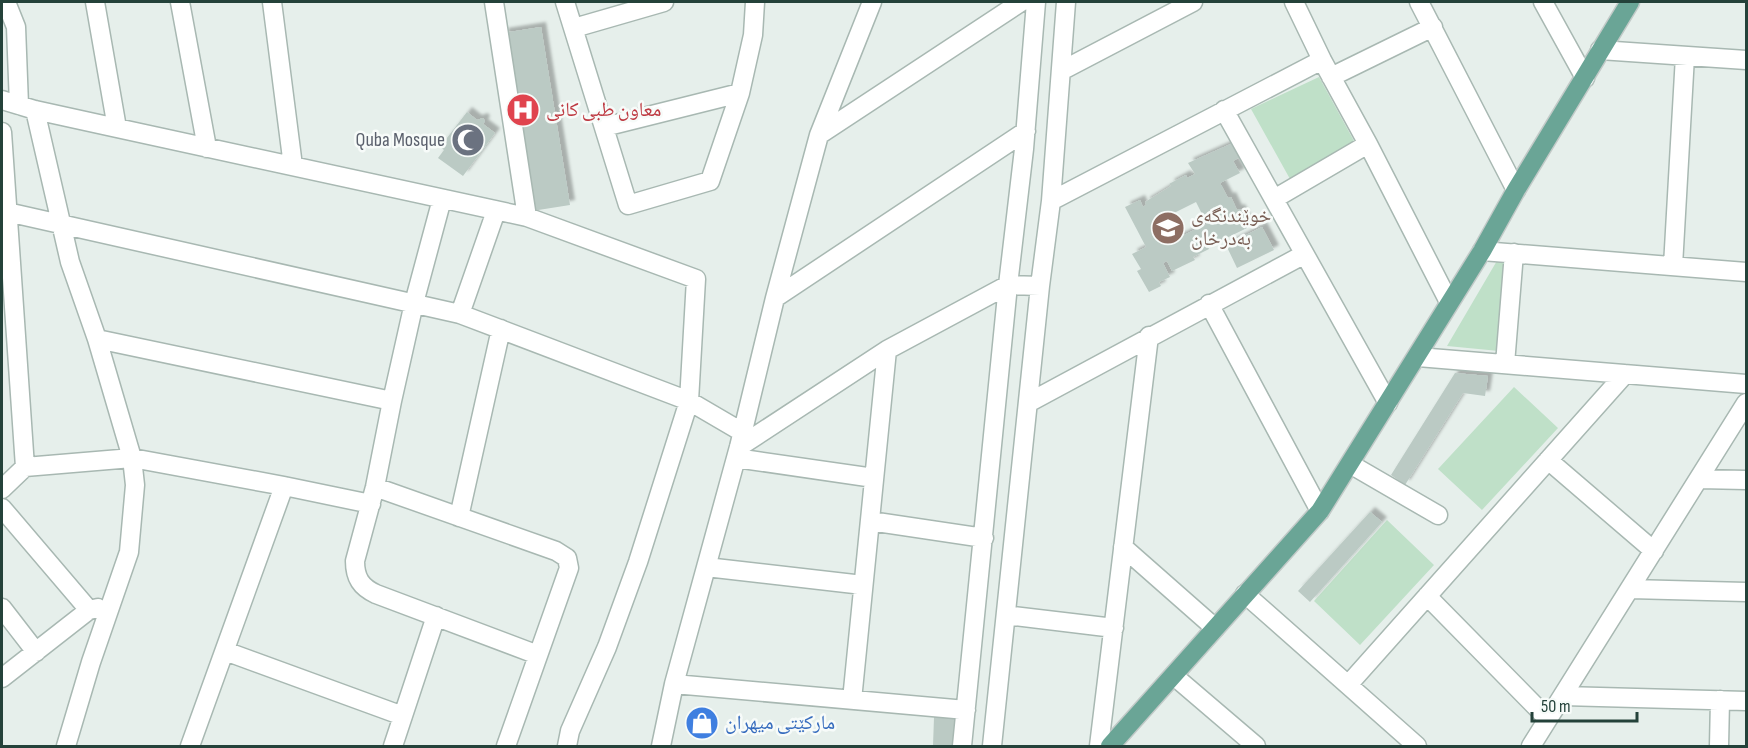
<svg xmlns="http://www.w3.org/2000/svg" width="1748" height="748" font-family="'Sofia Sans Condensed','Noto Naskh Arabic',sans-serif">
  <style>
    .green { fill: #bfe0c8 }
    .building { fill: #bbcac4; fill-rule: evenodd; filter: url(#shadow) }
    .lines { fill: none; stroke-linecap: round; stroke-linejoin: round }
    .minor-casing { stroke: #a8b8b2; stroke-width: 21 }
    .major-casing { stroke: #c2cac8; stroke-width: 21 }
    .minor { stroke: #fff; stroke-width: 18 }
    .major { stroke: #6aa596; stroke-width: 18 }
    .labels { text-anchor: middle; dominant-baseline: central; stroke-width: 5; stroke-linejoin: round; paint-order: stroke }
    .health-label { font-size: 20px; fill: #be3a42; stroke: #f7fbf9; text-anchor: start }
    .worship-label { font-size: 20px; fill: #5b616d; stroke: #f7fbf9; text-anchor: end }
    .education-label { font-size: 20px; fill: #785e54; stroke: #f7fbf9; text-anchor: start }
    .shop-label { font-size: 20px; fill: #366cbe; stroke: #f7fbf9; text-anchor: start }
  </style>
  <defs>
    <filter id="shadow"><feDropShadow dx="5" dy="-5" stdDeviation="1.5" flood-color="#0004"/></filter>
  </defs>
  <rect width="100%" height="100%" fill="#e6efeb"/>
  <path class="green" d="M1319,77L1354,141L1290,179L1251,109Z
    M1498,259L1508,260L1499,351L1447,346Z
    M1514,387L1558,428L1482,510L1438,469Z
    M1387,520L1434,565L1360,645L1314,601Z"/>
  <path class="building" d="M541,27L570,205L532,211L503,33Z
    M467,112L477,120L483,118L485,121L483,124L495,133L463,176L438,158L444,150L440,147Z
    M1233,143L1240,157L1233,161L1240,173L1220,183L1228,198L1231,197L1237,210L1240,209L1249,227L1208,247L1209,249L1193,257L1195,260L1172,271L1167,261L1163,263L1170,277L1159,282L1161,286L1149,292L1137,271L1141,269L1132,254L1146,247L1125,207L1140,200L1143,207L1146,205L1145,202L1171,186L1169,184L1186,175L1187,178L1195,174L1188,163ZM1196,202L1207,224L1169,242L1158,221Z
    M1262,227L1274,250L1237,268L1226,245Z
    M1455,373L1488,376L1485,396L1463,393L1405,485L1391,475Z
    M1370,512L1382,522L1310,602L1298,591Z
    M934,717L954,718L953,746H933Z"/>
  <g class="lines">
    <defs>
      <path id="minor" d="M6,2L16,27L19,105
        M95,2L117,128
        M180,2L207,148
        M272,2L293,166
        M494,2L527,217
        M565,2L628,205L710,181L740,93L753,35L755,2
        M1294,2L1322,60L1368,144L1449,302
        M1419,2L1516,190
        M1543,2L1585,78
        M574,28L664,2
        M1600,50L1746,60
        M1061,71L1193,2
        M1331,77L1433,27
        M2,100L35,110L117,128L527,217L696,279L689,401L638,562L607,647L570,731L567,746
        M35,110L70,262L97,339L132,458L135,485L129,552L91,662L66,746
        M1224,110L1388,403
        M604,127L740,93
        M2,132L25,467L2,489
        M819,135L1021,2
        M1274,199L1368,144
        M1051,201L1322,60
        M7,212L460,314L689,401L742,432
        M1482,251L1746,272
        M1673,266L1685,56
        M775,298L1026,131
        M1209,304L1320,511
        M460,314L496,211
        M97,339L392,401L414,303L442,199
        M1418,357L1746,384
        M1505,364L1514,253
        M392,401L375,487L355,561C355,578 361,587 376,594L538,655
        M1028,403L1303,255
        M739,447L887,350L1008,285L1040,286
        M736,458L874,478
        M1548,460L1654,551
        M1350,464L1438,515
        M25,467L132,458L284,486L371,504
        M1699,479L1746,480
        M375,487L556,551L567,558L569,568L506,746
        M2,508L89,610
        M459,517L501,329
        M870,521L984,538
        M1123,547L1215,628
        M706,567L863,585
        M1630,589L1746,592
        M1245,594L1417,746
        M1427,596L1548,719
        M2,608L36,652
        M1006,615L1114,628
        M225,651L403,716
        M1174,676L1256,746
        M2,678L89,610L98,608
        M674,684L966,710
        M1348,685L1625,374
        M1563,696L1746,701
        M852,700L887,350
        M190,746L284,486
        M393,746L436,616
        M661,746L674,684L739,447L775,298L819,135L872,2
        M962,746L1008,285L1024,149L1036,2
        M992,746L1040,286L1051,201L1066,2
        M1099,746L1149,336
        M1531,746L1746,403
        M1719,746L1720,700"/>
      <path id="major" d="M1110,746L1320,511L1482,251L1516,190L1630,2"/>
    </defs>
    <use href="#minor" class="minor-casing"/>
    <use href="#major" class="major-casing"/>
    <use href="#minor" class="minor"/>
    <use href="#major" class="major"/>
  </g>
  <defs>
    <symbol id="hospital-disc" viewBox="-11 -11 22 22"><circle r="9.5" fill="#e0444e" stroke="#f7fbf9"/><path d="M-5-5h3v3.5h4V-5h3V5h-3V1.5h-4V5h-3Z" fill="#fff"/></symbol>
    <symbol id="mosque-disc" viewBox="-11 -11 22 22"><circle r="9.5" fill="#6b7280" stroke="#f7fbf9"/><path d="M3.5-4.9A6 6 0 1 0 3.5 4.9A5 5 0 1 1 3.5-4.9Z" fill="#fff"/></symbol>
    <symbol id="school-disc" viewBox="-11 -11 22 22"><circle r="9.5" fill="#8d6e63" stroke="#f7fbf9"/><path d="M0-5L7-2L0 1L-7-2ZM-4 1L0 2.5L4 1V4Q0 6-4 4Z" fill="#fff"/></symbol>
    <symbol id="shop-disc" viewBox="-11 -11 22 22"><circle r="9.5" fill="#3f7fe0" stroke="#f7fbf9"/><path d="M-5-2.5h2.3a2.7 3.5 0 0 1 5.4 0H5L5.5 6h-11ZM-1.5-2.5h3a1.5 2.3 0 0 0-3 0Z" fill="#fff"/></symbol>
  </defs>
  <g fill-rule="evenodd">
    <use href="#hospital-disc" x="504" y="91" width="38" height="38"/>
    <use href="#mosque-disc" x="449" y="121" width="38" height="38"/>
    <use href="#school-disc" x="1149" y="209" width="38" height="38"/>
    <use href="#shop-disc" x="683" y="704" width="38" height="38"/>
  </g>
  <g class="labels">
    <g class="health-label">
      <text x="546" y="110">معاون طبی کانی</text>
    </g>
    <g class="worship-label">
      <text x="445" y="140">Quba Mosque</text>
    </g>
    <g class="education-label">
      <text x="1191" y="216">خوێندنگەی<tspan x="1191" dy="23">بەدرخان</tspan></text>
    </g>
    <g class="shop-label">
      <text x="725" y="723">مارکێتی میهران</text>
    </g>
  </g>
  <rect width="1748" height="748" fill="none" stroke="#24423a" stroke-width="6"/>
  <path d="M1532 712v9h105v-9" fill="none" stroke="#24423a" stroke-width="3"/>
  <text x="1541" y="712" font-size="18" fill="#24423a" stroke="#f7fbf9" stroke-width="4.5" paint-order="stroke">50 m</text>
</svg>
